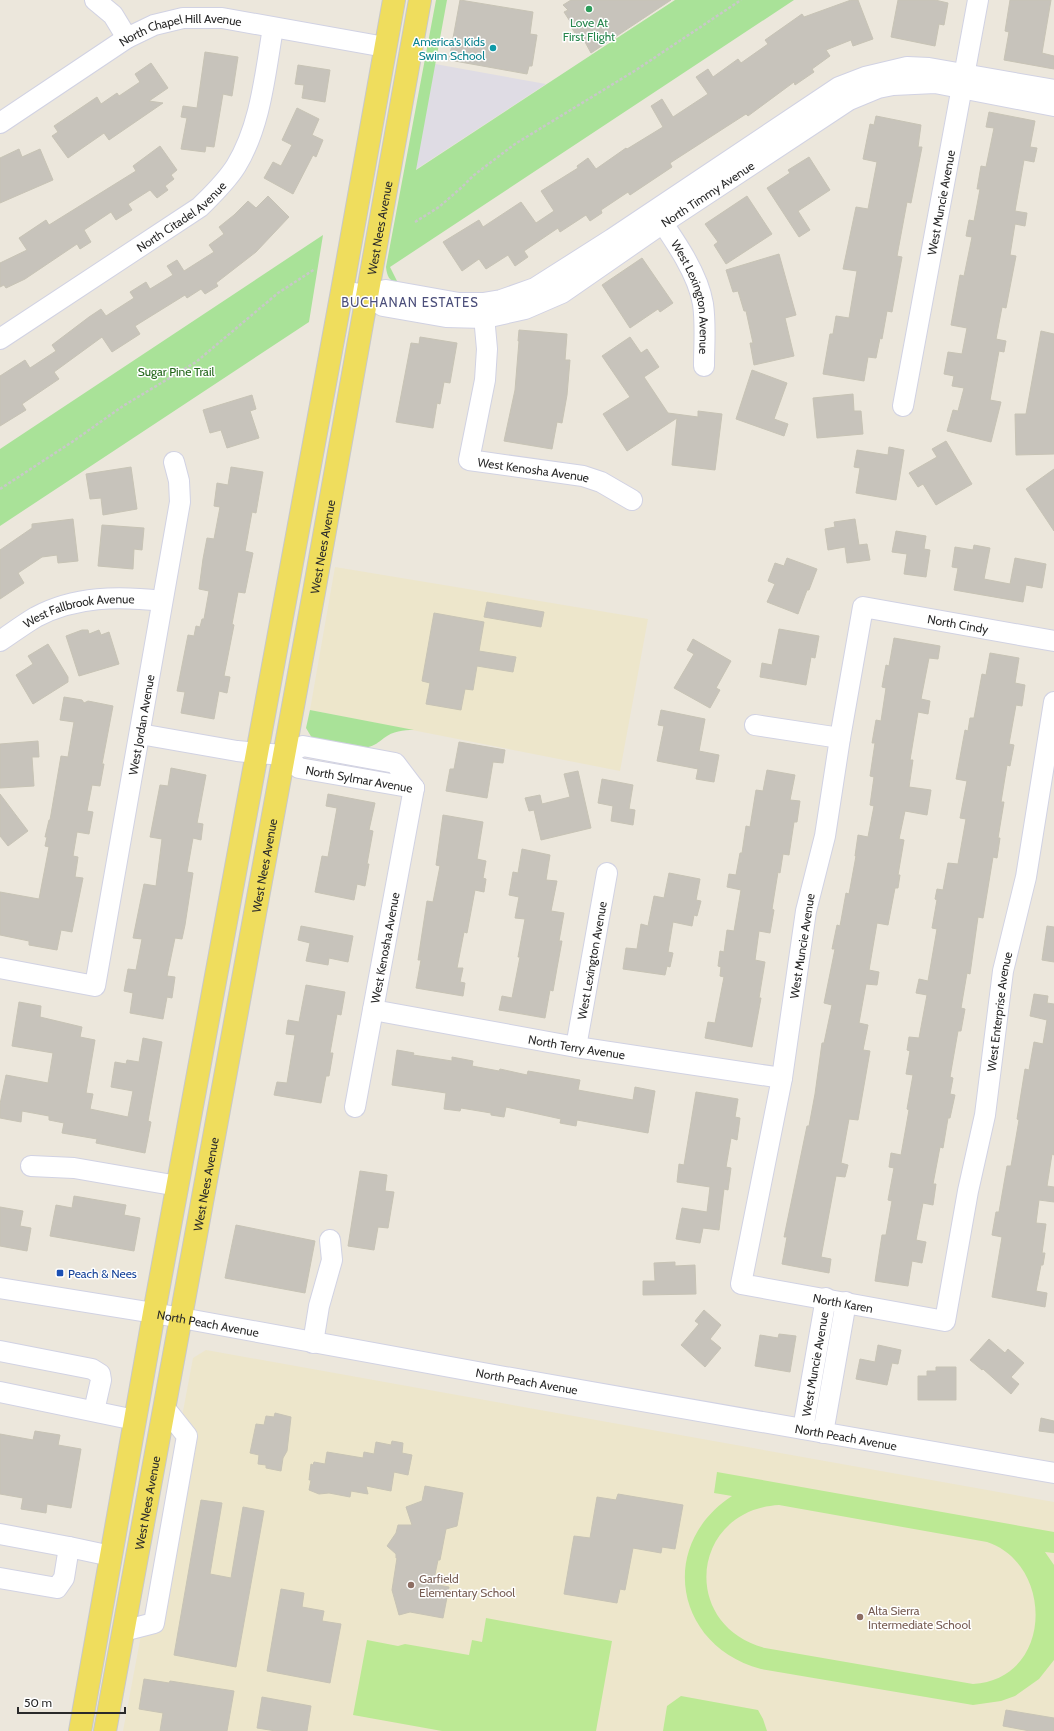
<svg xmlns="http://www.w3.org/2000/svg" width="1054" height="1731" font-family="Cabin,sans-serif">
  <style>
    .industrial { fill: #dfdce4 }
    .education { fill: #ede6cb }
    .green { fill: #a9e298 }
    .pitch { fill: #bce994; fill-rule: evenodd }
    .building { fill: #c7c3bb; stroke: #c7c3b5 }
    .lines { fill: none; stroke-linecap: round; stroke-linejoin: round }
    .minor-casing { stroke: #d1d2e3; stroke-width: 22 }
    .major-casing { stroke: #c8c8c8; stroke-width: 24 }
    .path { stroke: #c8c8c8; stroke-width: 2.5; stroke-dasharray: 3 2; stroke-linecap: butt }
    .minor { stroke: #fff; stroke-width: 20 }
    .major { stroke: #efdd5d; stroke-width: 22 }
    .leisure-dot { fill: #2e9e5b; stroke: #fff; stroke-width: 1.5 }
    .culture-dot { fill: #0f9aa8; stroke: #fff; stroke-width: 1.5 }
    .transit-dot { fill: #1a4fb4; stroke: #fff; stroke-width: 1.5 }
    .education-dot { fill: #8d6e63; stroke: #fff; stroke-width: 1.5 }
    .labels { text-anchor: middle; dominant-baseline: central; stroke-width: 3; stroke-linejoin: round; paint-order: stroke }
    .leisure-label { font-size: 12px; fill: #27864d; stroke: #fff }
    .street-label { font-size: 12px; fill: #2a2a2a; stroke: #fff }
    .culture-label { font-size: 12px; fill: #0d838f; stroke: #fff; text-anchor: end }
    .park-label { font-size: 12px; fill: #22661a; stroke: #fff }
    .transit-label { font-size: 12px; fill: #164399; stroke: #fff; text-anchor: start }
    .education-label { font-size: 12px; fill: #785e54; stroke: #fff; text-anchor: start }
    .neighbourhood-label { font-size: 13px; letter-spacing: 1px; fill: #4b4e7a; stroke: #fff }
  </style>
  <rect width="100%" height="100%" fill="#ece7dc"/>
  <path class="industrial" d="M435,64L546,84L415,170Z"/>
  <path class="education" d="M335,567L648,619L620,771L310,710Z
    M206,1350L1054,1502V1731H123L193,1358Z"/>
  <path class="green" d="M436,0H447L416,170L675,0H794L390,267L398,283C389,281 387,276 386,267Z
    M323,235L309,322L0,526V449Z
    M310,710L414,730C403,730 393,731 384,738C379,742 374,746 368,747C355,749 325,740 312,738L306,728Z"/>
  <path class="pitch" d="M717,1472L1054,1532V1553L1045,1552L1054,1565V1660L1039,1679L1015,1696L1001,1701L973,1705L761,1669C675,1646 657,1545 732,1496L714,1493ZM779,1505L987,1542C1054,1564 1054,1679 973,1684L765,1648C679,1625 691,1510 779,1505Z
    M486,1618L612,1641L596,1731H442L353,1715L367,1640L398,1646L405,1644L469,1655L472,1640L482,1642Z
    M681,1696L758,1710L763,1719L767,1731H663L667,1706Z"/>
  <path class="building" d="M460,0L533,12L530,34L537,35L532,66H529L527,74L449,60Z
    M571,0H671L591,53L584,40L581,42L571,27L573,26L564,12L568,10L563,5Z
    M851,0H858L873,39L853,46L851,40L826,50L830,56L812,69L814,72L795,85L794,82L748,116L746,114L670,163L672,167L630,195L628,192L601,210L602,213L590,221L586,215L560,232L558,228L524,251L528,257L515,266L508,255L486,269L479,259L462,271L443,242L479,220L483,227L521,202L536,223L554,211L541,191L578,168L577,166L588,158L596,169L626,148L627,149L663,127L651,106L662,99L673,117L708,94L696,77L708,69L713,77L738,59L741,63L768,44L765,40L802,14L804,17Z
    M898,0H935L948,3L944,25L939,24L935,46L891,37Z
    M1010,0H1051L1042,53L1054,56V69L1004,60L1009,32L1005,31Z
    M205,52L238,57L232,96L223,94L214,147L206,146L205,152L181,149L187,118L181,117L183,106L197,108Z
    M151,63L168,88L149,101L163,103L109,140L104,133L68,158L52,136L58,132L54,126L97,97L101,104L117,93L119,96L140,82L135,74Z
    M298,65L330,70L325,102L302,98L304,85L295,84Z
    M297,108L319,119L312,135L323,140L316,157L313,155L293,194L264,178L273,162L281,166L292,145L282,140Z
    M989,112L1035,121L1030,147L1037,148L1034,162L1024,160L1015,211L1027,213L1025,226L1015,224L1010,255L1016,256L1006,308L1002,307L996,339L1006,341L1004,352L999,351L990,400L1001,402L991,442L947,431L953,410L958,411L964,388L952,386L954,376L944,374L948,352L962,354L967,328L951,325L960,275L964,276L972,237L966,236L969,220L974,221L980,189H977L981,166L986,167L994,128L986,127Z
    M876,116L921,125L918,147H922L911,203L907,202L897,256L902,257L892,312L887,311L882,339L880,338L876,358L868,357L864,381L823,374L830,334H833L836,316L849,318L857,271L843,269L856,207L868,209L877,162L863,159L870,124L874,125Z
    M160,146L177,170L171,175L174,179L165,186L168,190L157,198L150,190L128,204L132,210L116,220L111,212L84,230L91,242L80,249L77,244L25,279L6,288L4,285L0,287V263L27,250L19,238L46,220L49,225L136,171L133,166Z
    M19,149L22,157L40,149L53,180L0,203V158Z
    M809,157L830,190L798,211L810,230L799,237L767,188L790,173L788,170Z
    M268,196L289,217L256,252L216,283L218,286L205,294L201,289L187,298L185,295L135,326L140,334L112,352L102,337L54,372L59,379L22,404L26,410L0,426V376L25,360L30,368L56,351L52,345L89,317L101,309L106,316L134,298L130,292L146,282L150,289L173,275L167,266L177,260L184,271L214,252L209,245L224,234L219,227L234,215L248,201L256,208Z
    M747,196L772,234L726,264L714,245L718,242L705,224Z
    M779,254L796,315L785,318L794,356L754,365L750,343H753L746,311H744L738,291L733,292L726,270Z
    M642,258L673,303L660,312L658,309L630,328L602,285Z
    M519,330L567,334L565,360H570L567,395L562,423L557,422L552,449L504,441L515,390L519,341H518Z
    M1041,331L1054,334V454L1016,455L1015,414H1026Z
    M420,337L457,343L450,383L444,382L440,404L437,403L433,428L396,422L411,343L419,344Z
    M630,337L641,353L647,349L659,367L644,377L668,413L698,417V411L722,414L715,470L672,465L677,418L627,451L603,414L630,397L602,356Z
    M752,370L787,383L774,419L788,424L784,436L736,419Z
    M853,394L854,411H861L863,434L817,438L813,398Z
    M252,395L256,409L250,411L259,438L227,448L221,430L210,433L203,410Z
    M946,441L972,484L936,505L923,484L918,487L909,473L937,457L932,449Z
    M889,447L904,450L896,500L856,493L860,468L854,467L857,450L888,455Z
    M131,467L137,509L103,515L101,498L90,499L86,474Z
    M231,467L263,472L256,513L252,512L245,551L253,553L245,593L238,592L232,624L234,625L224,676L230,677L227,693L219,691L214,719L181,713L185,692L177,691L188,635L194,636L196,626L200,627L202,619H204L209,591L199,589L203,559L207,538L214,539L220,507L214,506L217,483L228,485Z
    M1054,469V531L1026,489Z
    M73,519L78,561L58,563L57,555L42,557L18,573L24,583L0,599V550L32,528V524Z
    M855,519L859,545L867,544L870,560L847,563L845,547L828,550L825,529L835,527L834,522Z
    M102,525L144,528L142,550L134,549L133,569L98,566Z
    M896,531L926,536L924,549L930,550L926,577L904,574L907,554L892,552Z
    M974,545L990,548L984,579L1010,584L1015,558L1046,564L1042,588L1026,585L1023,602L954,590L958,568L952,567L955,547L973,550Z
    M787,558L817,569L809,590H807L798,614L767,602L775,584L768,581L775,563L784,566Z
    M487,602L544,612L541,627L484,617Z
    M434,613L484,622L479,651L516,657L513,672L477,666L473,690L465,689L461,710L426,704L430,683L422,681Z
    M779,629L819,636L815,658L811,657L806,685L760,677L762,663L772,665Z
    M82,630H88L89,634L99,630L101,635L109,632L119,664L79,676L66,636Z
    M894,638L940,646L938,659L929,658L921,699L930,701L928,714L918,712L910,760H913L909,787L931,790L927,815L905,811L899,839L904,840L898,875H900L898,888H895L888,925L877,923L869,970L879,972L877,985L866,984L859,1023L868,1025L863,1050L870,1051L858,1120L849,1119L841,1163L848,1165L845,1177L836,1176L821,1257L831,1259L829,1273L782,1264L787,1237H784L807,1126H809L815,1094L822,1043H824L832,1005L824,1003L835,949H832L837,925L840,926L846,893L849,894L856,856H855L858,835L868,837L874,806L870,805L874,777L870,776L875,743H872L876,720L881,721L886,688L882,687L886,665L889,666Z
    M693,639L731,661L716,688L720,690L710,708L674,688L694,654L687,650Z
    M48,644L68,677V682L33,704L16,675L33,664L28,656Z
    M990,653L1019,658L1015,683L1025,685L1022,706L1016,705L1009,744L1014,745L1010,766L1007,765L1001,802H1004L998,838H1000L997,858L993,857L983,918L978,917L970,974L967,973L961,1008L965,1009L961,1031H958L950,1077L953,1078L950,1094L955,1095L950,1118H948L943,1148L940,1147L933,1184H936L933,1205L923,1203L916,1240L926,1242L922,1263L912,1261L908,1286L875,1281L882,1235H886L892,1201L888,1200L894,1168L889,1167L891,1153L901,1155L909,1110L907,1109L913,1075L906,1074L910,1051L907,1050L909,1037L919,1038L927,995L916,993L919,979L928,981L937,929L932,928L937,900L935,899L937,889L943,890L948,863L958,864L966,819L960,818L967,781L956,779L965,730L968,731L970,718H974L982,674L986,675Z
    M64,697L82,700L84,703L88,701L113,706L102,764H104L100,786L92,785L87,811L93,812L89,834L77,832L73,856L78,857L75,877L83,878L72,932L61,930L57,950L29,945V941L0,935V892L39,899L49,847L45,846L47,837H45L49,820H50L61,756L68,757L74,722L60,720Z
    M661,710L705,719L699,751L719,755L714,782L696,779L698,769L657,761L664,726L658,725Z
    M38,741L39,757H32L34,786L0,788V744Z
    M459,742L505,750L503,763L493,762L487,798L446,791L450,769H454Z
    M171,768L206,775L197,823L203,824L201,840L193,838L187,872L193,873L185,925L182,939L175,938L167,976L175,977L172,998L167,997L163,1019L130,1013L133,993L124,991L128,969L136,970L142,939L133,938L144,884L156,886L162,839L150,837L160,785L168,786Z
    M767,770L795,775L790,800L800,801L797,822H794L789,855L783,854L780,873L778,872L772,909L774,910L770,933L759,931L755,960L765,962L759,998H761L752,1047L705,1038L708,1022L715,1023L724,977L720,976L721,967L718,966L720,951L724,952L727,930L734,931L741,890L727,887L729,874L736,875L740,853H742L746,826L750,827L756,790L763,791Z
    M578,771L591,828L541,840L534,810L529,811L525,798L540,795L542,804L570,797L564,774Z
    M602,779L633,785L629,809L635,810L633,825L611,821L613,806L598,803Z
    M0,794L28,831L8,846L0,836Z
    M328,794L375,803L369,830L373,831L367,864H369L365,886L357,884L354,900L315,892L322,856L328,857L337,808L326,806Z
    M443,815L483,822L477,859L486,861L483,878L486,879L484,892L475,890L467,933L464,932L457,968H463L460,982L465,983L463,996L416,988L421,960H418L427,901L433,902L440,866L436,865Z
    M522,849L550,855L546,880L557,881L551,911L564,913L559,941H562L557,968L553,991L550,990L545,1018L499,1010L502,996L512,998L520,957H518L525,919L515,918L519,897L509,895L513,872L518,873Z
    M669,873L700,879L696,900L701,901L697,916L694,915L692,926L673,922L668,952L673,953L670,967L667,966L665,975L623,969L626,948L637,949L641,924L648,926L654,896L664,898Z
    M301,926L353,936L348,962L329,958L328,965L306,961L310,943L298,940Z
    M1047,926L1054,927V962L1042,960Z
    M306,985L345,992L341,1015L337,1014L330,1053H333L329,1076H326L321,1103L274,1095L277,1082L287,1083L295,1035L286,1034L288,1020L299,1022Z
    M1034,994L1048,996L1047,1003L1054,1004V1155L1052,1154L1047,1186L1054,1187V1202L1039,1200L1036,1223L1046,1224L1042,1253H1045L1043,1265H1041L1036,1291L1047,1293L1045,1307L992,1297L1002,1237L992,1235L996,1212H999L1007,1166H1011L1019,1120L1017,1119L1025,1069L1029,1070L1034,1042L1043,1044L1047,1020L1030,1016Z
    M19,1002L41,1006L40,1017L82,1027L80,1037L95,1040L86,1093L93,1094L90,1109L128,1117L133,1091L111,1087L115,1062L126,1064L127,1060L139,1062L143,1038L162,1042L148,1121L151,1122L145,1153L96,1143L97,1139L62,1133L64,1123L49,1120V1116L22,1111L21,1122L0,1118V1104L6,1075L48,1083L53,1053L12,1046Z
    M397,1050L414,1053L413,1055L452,1061V1057L473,1061L472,1066L499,1071L500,1069L527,1075L528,1071L580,1080L578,1090L633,1100L635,1087L655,1091L648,1133L577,1120L576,1126L560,1123L561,1119L506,1107L504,1117L491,1115V1113L461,1108L460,1111L444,1109L446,1093L392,1085Z
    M696,1092L738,1099L735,1117L740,1118L737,1140L731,1138L726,1167L731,1168L728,1190L724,1189L719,1230L703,1228L700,1243L676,1239L682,1208L707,1212L710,1187L677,1182L679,1164L684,1165Z
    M360,1171L387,1175L385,1191L394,1192L388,1228L378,1227L374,1250L348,1246Z
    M74,1196L126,1205L124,1215L140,1218L134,1251L50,1236L56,1205L72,1208Z
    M0,1207L23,1211L20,1226L31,1228L27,1251L0,1246Z
    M236,1225L315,1241L305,1293L225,1278Z
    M675,1262V1266L695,1265L696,1294L643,1295V1281H655L654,1263Z
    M704,1310L721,1325L710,1339L721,1348L705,1367L681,1345L699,1324L695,1321Z
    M779,1334L796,1336L790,1372L755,1366L760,1335L778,1338Z
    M989,1339L1005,1353L1008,1349L1024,1363L1011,1377L1019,1384L1011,1394L983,1369L982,1370L970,1360Z
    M878,1345L901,1350L898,1364L892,1363L887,1385L856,1379L860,1359L875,1362Z
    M936,1367H956V1400H918V1376H927V1371H936Z
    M275,1413L291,1417L287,1451L283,1458L281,1471L266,1468V1465L258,1464L259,1455L250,1453L256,1424L264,1425L266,1416L274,1417Z
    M1041,1418L1054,1421V1433L1039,1431Z
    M35,1431L60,1435L58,1445L81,1449L71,1508L47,1504L46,1513L21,1509L23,1498L0,1494V1434L33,1440Z
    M392,1441L403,1443L402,1453L412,1455L408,1475L394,1472L391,1491L366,1486L368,1494L351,1491L350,1497L329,1493L319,1494L309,1490L311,1480H309L311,1464L313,1465L314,1462L325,1464L327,1452L363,1458L364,1452L374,1454L376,1442L391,1445Z
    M425,1486L463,1493L457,1526L446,1529L440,1560H438L433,1584L449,1587L443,1618L410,1612L399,1615L392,1590L397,1558H396V1554L387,1546L396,1533L398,1525H412L406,1507L422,1501Z
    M618,1494L683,1505L675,1549L662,1547L661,1553L633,1548L625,1590L620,1589L617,1603L564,1594L574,1536L590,1538L597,1497L616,1500Z
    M201,1500L222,1503L210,1574L231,1578L243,1507L264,1511L236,1667L174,1655Z
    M281,1589L304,1593L302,1607L324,1611L322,1621L341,1624L330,1683L267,1671Z
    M144,1679L169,1683L170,1681L234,1691L227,1731H160L163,1713L139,1709Z
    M262,1697L311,1706L307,1731H276L257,1728Z
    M1006,1710L1054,1718V1731H1030L1003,1726Z"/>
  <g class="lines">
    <defs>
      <g id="minor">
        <path d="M95,0L113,15L127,38"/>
        <path id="s1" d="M0,123L127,38L154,25L183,18H222L385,47"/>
        <path id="s2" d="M655,212C673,238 698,273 703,304C706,325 704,345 704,366"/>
        <path id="s3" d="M342,291L367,295L383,306L446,317L485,318L525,309L562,293L663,223L849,100L878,88L893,85L935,83L1054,106"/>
        <path d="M367,295L386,290L459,303H483L501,300L535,288L612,239L839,87L865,77L907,67L929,68L1054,90"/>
        <path id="s4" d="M483,305L487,349L485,380L469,460L583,476L601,482L632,500"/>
        <path id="s5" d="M0,339L200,207C213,194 226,182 236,166C261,125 265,74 273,28"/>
        <path id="s6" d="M903,406L978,0"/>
        <path id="s7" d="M0,641C12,633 24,624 36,617C75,596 119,596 162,601"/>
        <path id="s8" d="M1054,641L863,607L840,738L825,836L806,911L782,1078L741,1284L945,1321L968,1191L985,1115L1003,971L1026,877L1054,702"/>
        <path d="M755,725L840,738"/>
        <path d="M140,734L237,751L257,753L284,755L303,746L395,763L414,788"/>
        <path id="s9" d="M284,755L299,768L414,788"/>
        <path id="s10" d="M0,968L95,986L180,502L179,481L174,462"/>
        <path id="s11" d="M373,1010L576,1047L782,1078"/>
        <path id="s12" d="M576,1047L607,873"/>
        <path id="s13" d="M355,1107L414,788"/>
        <path d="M31,1166L74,1168L178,1186"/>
        <path id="s14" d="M0,1288L154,1313L505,1377L1054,1473"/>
        <path d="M313,1343L319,1306L332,1260L330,1240"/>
        <path d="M0,1351L92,1369L100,1374L101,1380L94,1411"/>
        <path d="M0,1392L135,1420"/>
        <path id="s15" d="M803,1429L826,1298"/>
        <path d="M823,1433L846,1302"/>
        <path d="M0,1534L69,1547"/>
        <path d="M0,1578L57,1588L64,1578L69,1547L111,1556"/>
        <path d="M123,1631L154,1623L187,1436L164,1407"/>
      </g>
      <g id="major">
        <path d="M80,1731L154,1313L342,291L394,0"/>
        <path id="s16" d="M105,1731L314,592L420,0"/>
      </g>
    </defs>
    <use href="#minor" class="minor-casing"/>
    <use href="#major" class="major-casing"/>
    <path class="path" d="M415,222L439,207L462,187L474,175L515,144L636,70L741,0
      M0,489L72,442L123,406L196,362L278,293L315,269"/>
    <use href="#minor" class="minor"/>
    <use href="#major" class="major"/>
  </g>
  <circle class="leisure-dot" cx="589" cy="9" r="4"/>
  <circle class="culture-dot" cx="493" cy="48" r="4"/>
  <rect class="transit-dot" x="56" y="1269" width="8" height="8" rx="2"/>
  <g class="education-dot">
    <circle cx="411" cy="1585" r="4"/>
    <circle cx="860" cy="1617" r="4"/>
  </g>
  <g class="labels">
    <g class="leisure-label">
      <text x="589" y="22">Love At<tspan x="589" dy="14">First Flight</tspan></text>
    </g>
    <g class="street-label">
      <text stroke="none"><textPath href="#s1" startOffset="208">North Chapel Hill Avenue</textPath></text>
      <text stroke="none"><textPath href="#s3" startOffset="405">North Timmy Avenue</textPath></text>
      <text stroke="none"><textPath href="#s6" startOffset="207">West Muncie Avenue</textPath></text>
      <text stroke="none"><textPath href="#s5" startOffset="219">North Citadel Avenue</textPath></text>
      <text stroke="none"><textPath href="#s16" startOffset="1528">West Nees Avenue</textPath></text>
      <text stroke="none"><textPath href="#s2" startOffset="95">West Lexington Avenue</textPath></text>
      <text stroke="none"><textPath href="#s4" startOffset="222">West Kenosha Avenue</textPath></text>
      <text stroke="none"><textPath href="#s16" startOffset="1204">West Nees Avenue</textPath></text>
      <text stroke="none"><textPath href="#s7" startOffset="87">West Fallbrook Avenue</textPath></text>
      <text transform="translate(958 624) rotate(10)">North Cindy</text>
      <text stroke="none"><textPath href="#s10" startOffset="362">West Jordan Avenue</textPath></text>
      <text stroke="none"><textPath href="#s9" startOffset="81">North Sylmar Avenue</textPath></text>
      <text stroke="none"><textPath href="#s16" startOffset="880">West Nees Avenue</textPath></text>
      <text transform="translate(802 946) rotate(-81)">West Muncie Avenue</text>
      <text stroke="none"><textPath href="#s13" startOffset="162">West Kenosha Avenue</textPath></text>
      <text stroke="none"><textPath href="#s12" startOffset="88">West Lexington Avenue</textPath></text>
      <text stroke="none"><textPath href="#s8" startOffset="1404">West Enterprise Avenue</textPath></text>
      <text stroke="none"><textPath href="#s11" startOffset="207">North Terry Avenue</textPath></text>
      <text stroke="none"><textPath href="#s16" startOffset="556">West Nees Avenue</textPath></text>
      <text stroke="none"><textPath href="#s8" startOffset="986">North Karen</textPath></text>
      <text stroke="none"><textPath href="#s14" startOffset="211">North Peach Avenue</textPath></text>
      <text stroke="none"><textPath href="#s15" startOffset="66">West Muncie Avenue</textPath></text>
      <text stroke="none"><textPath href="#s14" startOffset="535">North Peach Avenue</textPath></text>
      <text stroke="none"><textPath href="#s14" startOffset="859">North Peach Avenue</textPath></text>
      <text stroke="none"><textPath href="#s16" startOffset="232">West Nees Avenue</textPath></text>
    </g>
    <g class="culture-label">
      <text x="485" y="41">America's Kids<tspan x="485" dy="14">Swim School</tspan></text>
    </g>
    <g class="park-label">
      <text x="176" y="371">Sugar Pine Trail</text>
    </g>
    <g class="transit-label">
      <text x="68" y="1273">Peach &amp; Nees</text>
    </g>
    <g class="education-label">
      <text x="419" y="1578">Garfield<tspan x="419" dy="14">Elementary School</tspan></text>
      <text x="868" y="1610">Alta Sierra<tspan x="868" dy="14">Intermediate School</tspan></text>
    </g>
    <g class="neighbourhood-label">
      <text x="410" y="302">BUCHANAN ESTATES</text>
    </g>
  </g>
  <path d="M18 1707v6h107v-6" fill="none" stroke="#2a2a2a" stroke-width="2"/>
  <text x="24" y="1707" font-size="12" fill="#2a2a2a" stroke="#ffffff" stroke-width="3" paint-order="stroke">50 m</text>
</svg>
